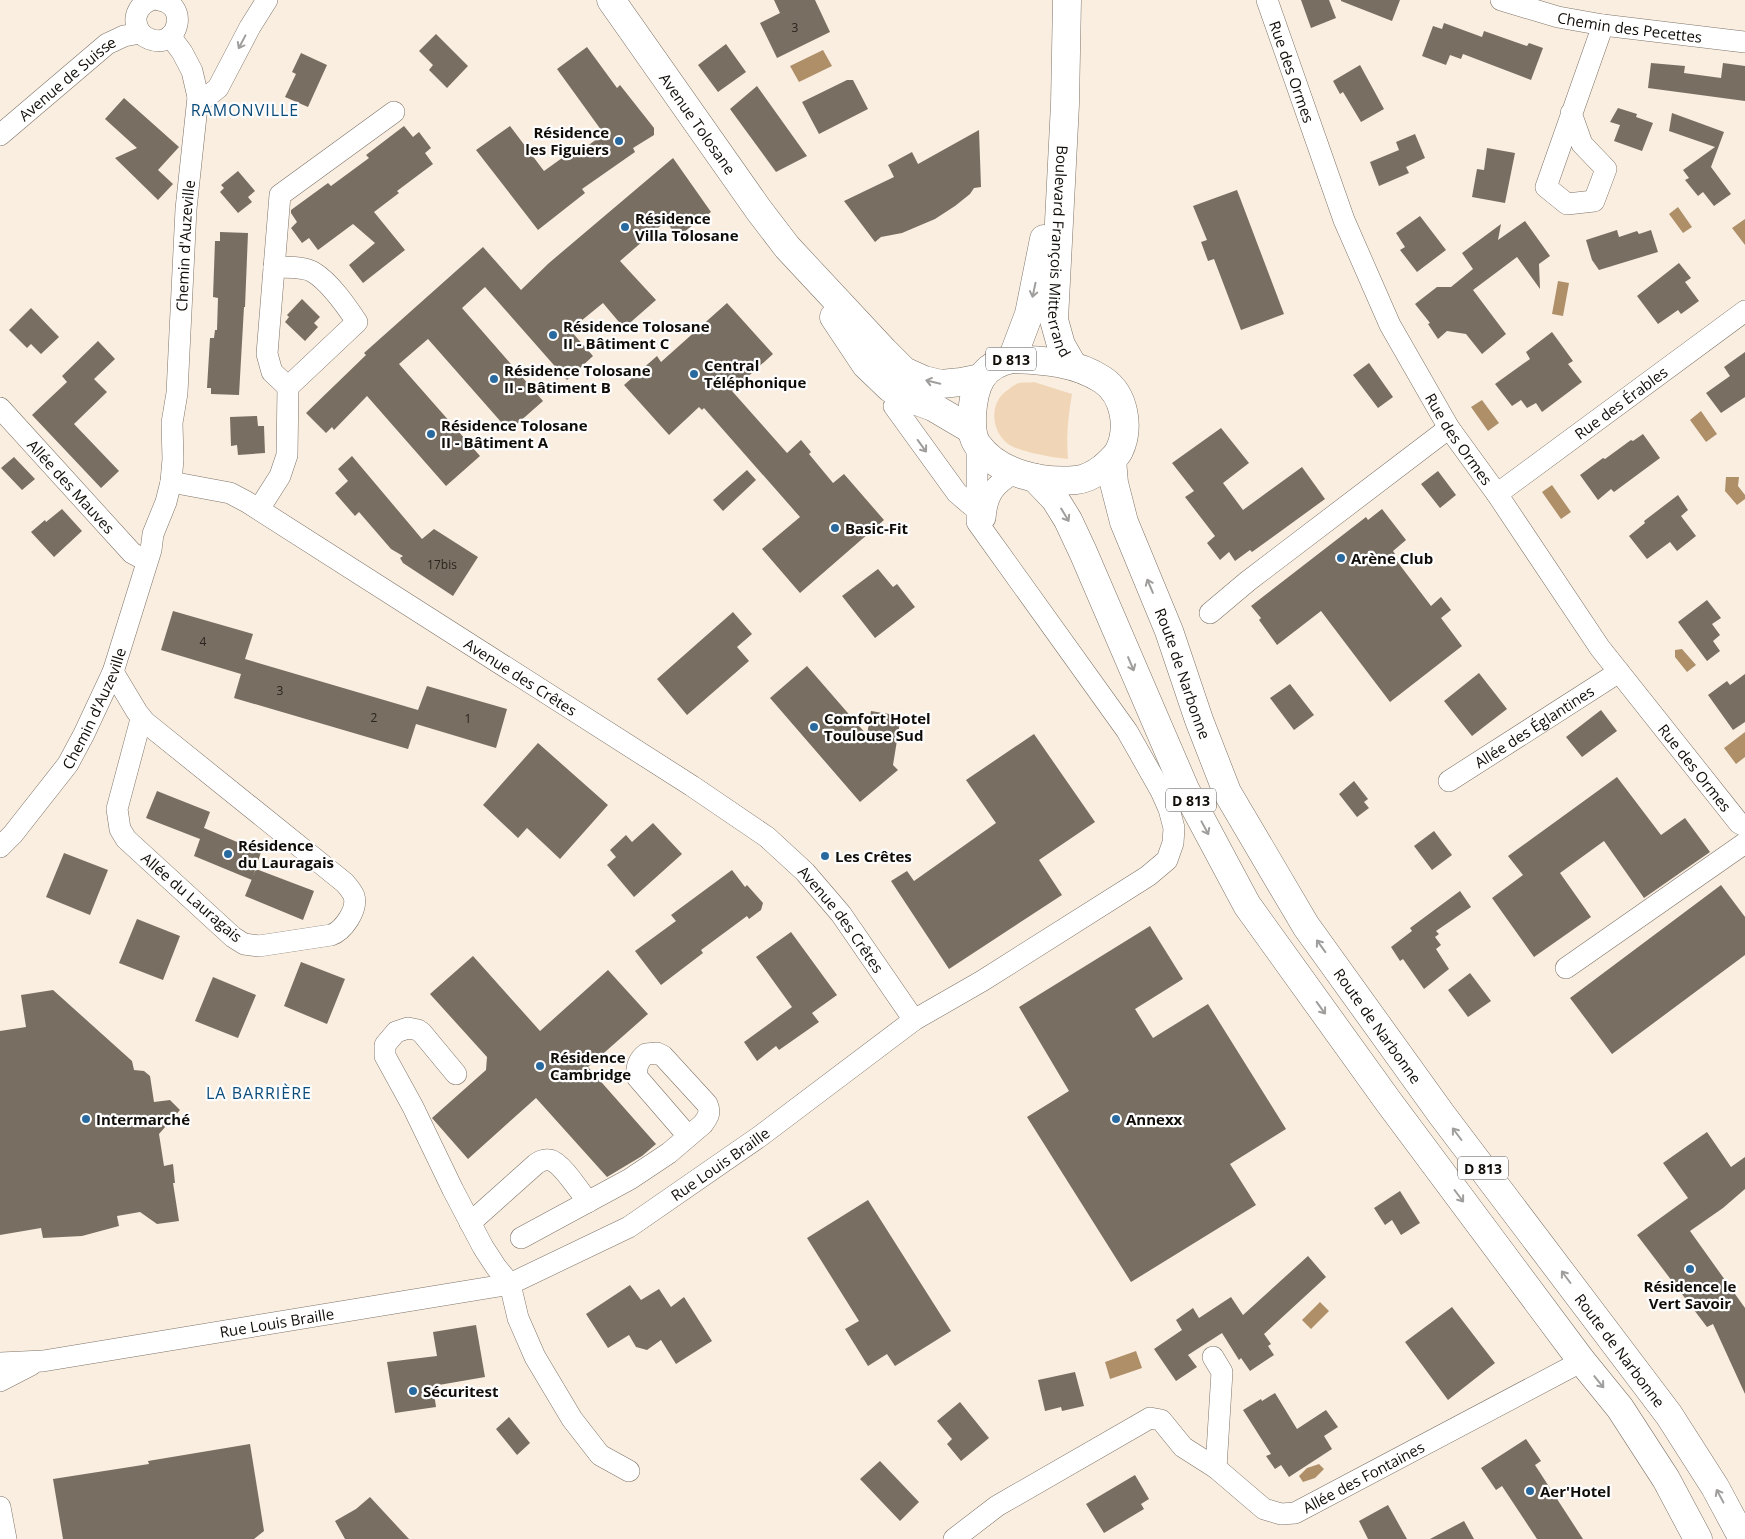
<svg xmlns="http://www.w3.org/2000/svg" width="1745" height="1539" font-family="'Open Sans',sans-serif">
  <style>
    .green { fill: #f0d6b7 }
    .water { fill: #ae8f68 }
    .building { fill: #786e62 }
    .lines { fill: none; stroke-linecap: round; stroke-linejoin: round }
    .minor-casing { stroke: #7d7367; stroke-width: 22 }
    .major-casing { stroke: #7d7367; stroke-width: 29 }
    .minor { stroke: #fff; stroke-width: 21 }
    .major { stroke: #fff; stroke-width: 28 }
    .oneway { stroke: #9f9e9c }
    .poi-dot { fill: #28699f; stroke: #fdfdfd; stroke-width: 2 }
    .labels { text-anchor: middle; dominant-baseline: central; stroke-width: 4.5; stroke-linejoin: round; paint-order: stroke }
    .number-label { font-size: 12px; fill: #2a241e }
    .shield { fill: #fdfdfd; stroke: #575452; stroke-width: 1 }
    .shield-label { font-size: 14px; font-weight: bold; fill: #100c08 }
    .street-label { font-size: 15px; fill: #100c08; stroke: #fdfdfd }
    .poi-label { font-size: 15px; font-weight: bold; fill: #100c08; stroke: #fdfdfd; text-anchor: start }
    .neighbourhood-label { font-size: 16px; letter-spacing: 1px; fill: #0b4c7b; stroke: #fdfdfd }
  </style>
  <rect width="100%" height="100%" fill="#faeee1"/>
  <path class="green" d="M1034,382L1072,394C1068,417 1066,437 1068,459C1054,458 1019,452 1008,444C990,430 989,401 1009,389C1012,387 1015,384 1019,383C1023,382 1029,383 1034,382Z"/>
  <path class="water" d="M823,50L832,66L799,82L790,66Z
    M1678,207L1692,227L1683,233L1669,214Z
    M1745,219V245L1732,228Z
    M1558,281L1569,283L1563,316L1552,314Z
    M1482,400L1499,423L1488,431L1471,407Z
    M1701,411L1717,434L1706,442L1690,420Z
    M1726,477H1739L1738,486L1745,495V499L1737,505L1725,491Z
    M1552,485L1571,512L1561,519L1542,492Z
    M1682,649L1696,665L1687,672L1675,657V650Z
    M1745,732V757L1736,764L1724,748Z
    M1320,1302L1329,1311L1311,1329L1302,1320Z
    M1136,1351L1142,1368L1110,1379L1105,1362Z
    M1319,1464L1324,1469L1315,1478L1303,1482L1299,1476L1307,1468Z"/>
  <path class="building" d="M774,0H815L830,32L777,58L760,23L780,13Z
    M1301,0H1329L1336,18L1311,28Z
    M1341,0H1400L1392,21L1341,1Z
    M1444,23L1482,37L1484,31L1527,46L1529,43L1543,48L1531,80L1463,54L1461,59L1450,55L1446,65L1422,56L1433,26L1442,29Z
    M436,34L468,66L447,88L429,70L433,65L419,51Z
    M726,44L746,72L718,92L698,65Z
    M587,47L617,88L620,85L654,128V135L633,148L635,152L582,189L585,193L538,230L476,150L510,126L544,171L569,153L572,157L604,134L557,69Z
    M301,53L327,65L308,107L285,97L296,74L292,72Z
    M1651,63L1685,66L1684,73L1721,78L1723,63L1745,66V101L1648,88Z
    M1360,65L1384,109L1361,122L1343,92L1340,94L1333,81Z
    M847,80H853L868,109L819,134L802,102Z
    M757,86L807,156L776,172L730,109Z
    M124,98L179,147L158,170L173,184L158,200L115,158L137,148L105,119Z
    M1618,108L1637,114L1636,117L1653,123L1642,151L1614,141L1620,125L1610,122Z
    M1672,113L1724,132L1711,167L1731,194L1714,206L1703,192L1698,196L1685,180L1689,178L1683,170L1715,147L1669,131Z
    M404,126L413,137L419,132L431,148L425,153L433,164L397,191L399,193L374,212L405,250L363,283L349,265L375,243L353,224L318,250L309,238L302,243L291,228L297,222L291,213V210L328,183L331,186L369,158L366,155Z
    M979,130L981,187L974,188L970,194L955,206L935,219L902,233L881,237L875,242L844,201L894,177L888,165L912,152L918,164Z
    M1415,134L1425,158L1406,167L1409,173L1379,186L1370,162L1399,150L1396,142Z
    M1487,148L1515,153L1505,203L1472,197L1477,169L1484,170Z
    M673,158L711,212L677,237L666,221L620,261L656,300L624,328L603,303L570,330L593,356L567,380L485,287L462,308L543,401L509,431L428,339L399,364L480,456L446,486L367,396L334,430L332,427L326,433L306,413L366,355L364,353L483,247L521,290L549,263Z
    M238,171L255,191L248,197L252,202L238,213L220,192L224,188L221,185Z
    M1237,190L1284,314L1241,330L1214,259L1208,261L1201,242L1207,240L1193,206Z
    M1420,216L1446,250L1417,272L1400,250L1405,247L1396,233Z
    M1525,221L1550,256L1539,264L1540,289L1517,257L1473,290L1506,334L1482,354L1466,334L1447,331L1438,339L1428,324L1430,323L1415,304L1437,287H1451L1473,269L1462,253L1501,224L1498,240Z
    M1617,230L1619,237L1637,231L1639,234L1651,230L1658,252L1599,270L1592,260L1586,240Z
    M220,232L248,233L245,307H244L239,395L211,394V388H207L210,338H214L215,330H217L218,298L213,297L215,241H220Z
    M1679,263L1691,278L1685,282L1699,301L1681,314L1678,310L1658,324L1637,296Z
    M302,299L320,317L314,323L318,327L305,341L285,322L289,317L287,315Z
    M727,303L773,354L732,391L787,453L801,440L811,452L809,454L833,483L844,474L884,520L800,593L762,549L800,517L704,408L702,410L699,407L669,435L624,385L657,356L661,362Z
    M31,308L59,337L41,354L31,344L27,348L9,330Z
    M1552,332L1573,361L1568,364L1582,382L1542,412L1536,403L1527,408L1521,400L1512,406L1495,384L1530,359L1526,352Z
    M98,341L115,359L94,379L107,392L74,424L119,471L101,488L32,415L67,382L62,376Z
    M1745,352V397L1721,413L1706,393L1730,376L1724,367Z
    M1369,363L1393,397L1378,408L1353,375Z
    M257,416L258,426H264L265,453L238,455L237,445L231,446L230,417Z
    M1221,428L1249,463L1223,483L1243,510L1302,467L1325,499L1252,552L1250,550L1235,561L1229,552L1220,560L1207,543L1215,536L1185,497L1194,491L1172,463Z
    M1643,434L1660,458L1614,492L1611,489L1598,500L1580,475L1603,458L1605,459L1631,440L1633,441Z
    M352,456L422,539L434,529L478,557L453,596L403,563L400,558L403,556L391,549L359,512L355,516L335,493L348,481L338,469Z
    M14,457L35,479L22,490L1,468Z
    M747,470L756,480L723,511L713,500Z
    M1438,471L1456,495L1440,508L1421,484Z
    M1678,495L1688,510L1681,516L1696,536L1677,551L1670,542L1647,559L1629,536L1645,523L1644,521Z
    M62,509L82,531L54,557L31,532L45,520L46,522Z
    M1382,509L1406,540L1393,551L1395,554L1393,556L1431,606L1441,597L1451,610L1441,618L1462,646L1390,702L1321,611L1277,645L1259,620L1261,618L1251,606L1366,517L1368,520Z
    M878,569L893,587L897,584L915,607L875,638L842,596Z
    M1707,600L1721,618L1712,624L1720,635L1713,641L1720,651L1707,661L1678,622Z
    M173,611L253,634L245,659L418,710L427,686L507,709L496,748L416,724L408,749L234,698L241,674L161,650Z
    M733,612L752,634L737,647L749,661L687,715L657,679Z
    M807,666L867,735L871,711L901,716L893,765L898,770L860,802L770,698Z
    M1479,673L1507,709L1472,736L1444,701Z
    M1745,674V722L1733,730L1708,695L1727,681L1730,685Z
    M1290,684L1314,715L1294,730L1270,698Z
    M1601,710L1617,731L1582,757L1566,737Z
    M1034,734L1095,822L1039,860L1062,895L949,969L891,881L907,871L914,881L996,823L966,780Z
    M538,743L608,805L560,859L527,828L518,838L483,805Z
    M1617,777L1661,835L1685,818L1710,852L1644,898L1604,841L1560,873L1591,917L1534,957L1492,898L1523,875L1508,856Z
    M1354,781L1368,799L1364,802L1369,808L1357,817L1339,794Z
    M157,791L210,812L204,828L261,852L252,880L194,856L200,839L146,818Z
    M653,823L682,854L634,897L607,865L616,857L610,850L626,835L632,842Z
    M1434,831L1452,855L1432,870L1414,846Z
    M64,853L108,870L90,915L46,897Z
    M256,869L314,891L303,920L245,896Z
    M732,870L745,887L747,885L763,903L761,910L749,919L747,916L701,950L703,953L661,985L635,951L676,921L671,915Z
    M1721,885L1745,917V955L1612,1054L1570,998Z
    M1460,891L1471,907L1436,931L1439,934L1435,937L1441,945L1436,949L1449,969L1424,989L1403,959L1400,961L1391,947L1412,931L1410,928Z
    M137,919L180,936L163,980L119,963Z
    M1150,926L1183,979L1135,1009L1153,1038L1208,1004L1286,1129L1230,1164L1256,1205L1131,1282L1027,1117L1069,1091L1019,1007Z
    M791,932L837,995L812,1013L819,1022L779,1050L776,1046L757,1061L744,1042L792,1007L756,957Z
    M473,956L540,1031L608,970L648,1014L588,1067L656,1144L642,1156L607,1177L536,1098L468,1159L432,1118L486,1070L487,1057L430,994Z
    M301,962L345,979L327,1024L284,1006Z
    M1470,973L1491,1001L1468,1017L1448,990Z
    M213,977L256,995L238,1038L195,1021Z
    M53,990L132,1061L134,1070L144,1071L150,1076L154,1102L170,1100L180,1110L159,1134L164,1166L173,1164L175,1183H173L179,1221L157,1224L140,1212L117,1216L119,1226L82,1236L43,1238L41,1228L0,1235V1031L26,1027L21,995Z
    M1707,1132L1731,1167L1745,1157V1189L1723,1208L1690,1231L1745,1308V1394L1713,1324L1707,1327L1637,1235L1688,1198L1663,1163Z
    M1400,1191L1420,1223L1401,1235L1392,1220L1385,1225L1374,1208Z
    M868,1200L951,1331L895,1366L887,1354L868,1366L845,1329L859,1321L807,1238Z
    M1308,1256L1326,1277L1264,1334L1271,1344L1268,1346L1274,1355L1250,1371L1241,1358L1239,1360L1222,1333L1188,1355L1197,1367L1176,1381L1154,1349L1182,1330L1176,1320L1193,1308L1199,1318L1231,1297L1243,1315Z
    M630,1285L641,1300L659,1289L671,1307L684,1297L712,1341L676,1364L661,1340L647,1350L636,1347L629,1335L608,1348L586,1314Z
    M1452,1307L1495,1363L1448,1400L1405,1342Z
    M476,1325L485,1377L433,1386L436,1407L395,1413L387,1362L437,1356L433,1332Z
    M1075,1372L1084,1406L1062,1411L1061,1407L1045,1411L1038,1380Z
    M1275,1393L1297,1429L1326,1410L1338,1427L1324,1436L1332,1449L1289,1477L1281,1465L1275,1469L1266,1456L1271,1454L1243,1410L1261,1399L1262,1401Z
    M960,1402L989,1438L961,1461L947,1444L952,1439L937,1421Z
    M509,1417L530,1443L517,1455L496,1429Z
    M1526,1439L1541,1461L1535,1465L1583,1539H1537L1502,1486L1496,1490L1481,1468Z
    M250,1444L264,1531L254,1539H63L53,1479L149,1464L148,1461Z
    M880,1461L919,1502L900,1521L860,1479Z
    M1135,1475L1149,1499L1141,1504L1144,1509L1104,1533L1086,1504Z
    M370,1497L409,1539H345L335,1521L356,1509Z
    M1388,1505L1407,1539H1368L1359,1521Z
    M1464,1521L1474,1539H1430Z"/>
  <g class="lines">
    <defs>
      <g id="minor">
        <path d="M151,0C138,5 131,19 140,32C143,36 148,39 153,40C179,47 189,4 159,0"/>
        <path id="s1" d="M1267,0L1344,220L1390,325L1449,428L1497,494L1600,648L1739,823L1745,826"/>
        <path id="s2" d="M1501,0L1558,17L1603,25L1745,42"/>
        <path d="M198,97L208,96L218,88L250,27L267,0"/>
        <path d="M1571,113L1582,144L1606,169L1594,201L1567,204L1546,187L1603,25"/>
        <path id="s3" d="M0,135L107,44L124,36L140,33"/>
        <path d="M288,387L272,372L267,354L280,195L394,112"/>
        <path d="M894,406L957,493L971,505L976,506"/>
        <path id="s4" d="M0,408L132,553L147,561"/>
        <path id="s5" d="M171,482L230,493L247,502L692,786L767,837L805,872L841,914L914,1020"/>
        <path id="s6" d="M1497,494L1745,311"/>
        <path d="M259,509L280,476L287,455L288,387L357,322C347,307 330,282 313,272C303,266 286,268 274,267"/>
        <path d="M985,518C987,493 995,484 1016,472"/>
        <path d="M1210,613L1248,581L1449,428"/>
        <path d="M113,672L137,712L145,722L345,883C348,887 352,891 354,896C358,910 343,931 331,935L259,946L244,944L233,937L126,839L120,829L117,809L141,719"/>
        <path id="s7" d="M1449,781L1619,672"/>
        <path id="s8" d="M0,847L13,834L68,764L84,734L113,672L151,550L153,534L166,502L171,482L173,459L172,423L177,393L186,209L198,97L192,71L182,52L170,36"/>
        <path d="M1566,968L1745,843"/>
        <path d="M456,1074L422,1033L418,1030L408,1028L396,1032L385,1045V1056L413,1107L453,1190L483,1247L496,1267L510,1284L518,1318L535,1357L572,1419L600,1455L629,1471"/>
        <path d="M470,1223L536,1164C540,1161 545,1159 550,1160C562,1163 580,1192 588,1202"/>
        <path d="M521,1238L630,1179L669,1153L703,1124C708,1117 711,1113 707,1104L663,1056L657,1053L646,1054C638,1060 636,1067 637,1077L688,1136"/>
        <path d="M1213,1357L1222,1372L1216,1468"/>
        <path id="s9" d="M0,1363L43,1361L510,1284L629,1227L759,1137L914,1020L982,981L1148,876L1167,860L1173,843L1174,828L1169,809L1161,791L1127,731L977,522V443"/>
        <path d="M0,1381L31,1365"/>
        <path d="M0,1507L6,1539"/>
        <path id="s10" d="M954,1539L997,1506L1150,1418L1161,1420L1183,1447L1216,1468L1264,1509L1281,1514L1295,1513L1571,1367L1581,1360"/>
      </g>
      <g id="major">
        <path id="s11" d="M611,0L758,209L787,247L884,351L904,371L924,380L941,384L961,382L981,378"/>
        <path id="s12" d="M1067,0L1065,104L1054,320L1061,345L1073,366"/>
        <path d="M834,317L866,365L890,388L903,396L933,407L972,430"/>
        <path d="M1012,359C1043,360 1076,362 1103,380C1125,395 1130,428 1119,451C1115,458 1109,463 1103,468C1095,474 1087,479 1076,480C1042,483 998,474 977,444C971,435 972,425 972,415C974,386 981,365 1012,359Z"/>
        <path d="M1012,359L1029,314L1044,239"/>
        <path id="s13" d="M1112,460L1114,483L1124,522L1169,631L1199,720L1227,792L1306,926L1442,1115L1669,1415L1715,1487L1743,1539"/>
        <path d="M1035,478L1055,499L1068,520L1083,552L1185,789L1247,905L1388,1101L1581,1360L1620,1408L1666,1479L1698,1539"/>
      </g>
    </defs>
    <use href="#minor" class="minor-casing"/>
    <use href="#major" class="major-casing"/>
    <use href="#minor" class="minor"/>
    <use href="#major" class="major"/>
  </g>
  <defs><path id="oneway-shaft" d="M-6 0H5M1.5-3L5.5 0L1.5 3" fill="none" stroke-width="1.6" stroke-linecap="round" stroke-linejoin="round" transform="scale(1.25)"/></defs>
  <g class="oneway">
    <use href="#oneway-shaft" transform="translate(242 42) rotate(118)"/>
    <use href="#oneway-shaft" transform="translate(1034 290) rotate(102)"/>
    <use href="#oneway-shaft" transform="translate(933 382) rotate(-167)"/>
    <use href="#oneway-shaft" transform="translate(922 446) rotate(54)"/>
    <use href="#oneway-shaft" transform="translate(1065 515) rotate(59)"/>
    <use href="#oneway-shaft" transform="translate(1150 586) rotate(-113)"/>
    <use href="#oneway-shaft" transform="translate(1131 664) rotate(67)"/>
    <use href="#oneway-shaft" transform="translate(1205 828) rotate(62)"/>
    <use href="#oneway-shaft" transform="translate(1321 946) rotate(-126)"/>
    <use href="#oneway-shaft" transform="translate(1321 1008) rotate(54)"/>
    <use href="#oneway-shaft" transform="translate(1457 1134) rotate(-127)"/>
    <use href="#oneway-shaft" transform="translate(1459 1196) rotate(53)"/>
    <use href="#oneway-shaft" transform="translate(1566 1277) rotate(-127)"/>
    <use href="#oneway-shaft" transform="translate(1599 1382) rotate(51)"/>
    <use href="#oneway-shaft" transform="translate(1720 1496) rotate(-118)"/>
  </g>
  <g class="poi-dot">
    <circle cx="619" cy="141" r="5"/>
    <circle cx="625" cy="227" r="5"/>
    <circle cx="553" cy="335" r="5"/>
    <circle cx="694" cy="374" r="5"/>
    <circle cx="494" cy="379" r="5"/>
    <circle cx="431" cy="434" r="5"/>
    <circle cx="835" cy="528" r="5"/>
    <circle cx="1341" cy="558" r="5"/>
    <circle cx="814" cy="727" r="5"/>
    <circle cx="228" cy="854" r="5"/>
    <circle cx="825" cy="856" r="5"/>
    <circle cx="540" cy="1066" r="5"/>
    <circle cx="86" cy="1119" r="5"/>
    <circle cx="1116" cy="1119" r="5"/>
    <circle cx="1690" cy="1269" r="5"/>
    <circle cx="413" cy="1391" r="5"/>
    <circle cx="1530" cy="1491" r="5"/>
  </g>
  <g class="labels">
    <g class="number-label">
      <text x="795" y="27">3</text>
      <text x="442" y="564">17bis</text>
      <text x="203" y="641">4</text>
      <text x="280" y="690">3</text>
      <text x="374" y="717">2</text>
      <text x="468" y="718">1</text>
    </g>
    <g class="shield">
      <rect x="986" y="347.5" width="50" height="23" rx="4"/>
      <rect x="1166" y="788.5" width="50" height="23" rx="4"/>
      <rect x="1458" y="1156.5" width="50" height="23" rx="4"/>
    </g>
    <g class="shield-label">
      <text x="1011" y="359">D 813</text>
      <text x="1191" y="800">D 813</text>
      <text x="1483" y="1168">D 813</text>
    </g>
    <g class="street-label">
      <text stroke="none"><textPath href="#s2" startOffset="132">Chemin des Pecettes</textPath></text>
      <text stroke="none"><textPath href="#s1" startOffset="76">Rue des Ormes</textPath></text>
      <text stroke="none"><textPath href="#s3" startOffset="88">Avenue de Suisse</textPath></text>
      <text stroke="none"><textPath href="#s11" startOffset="151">Avenue Tolosane</textPath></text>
      <text stroke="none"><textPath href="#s8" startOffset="646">Chemin d'Auzeville</textPath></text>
      <text stroke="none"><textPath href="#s12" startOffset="252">Boulevard François Mitterrand</textPath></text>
      <text stroke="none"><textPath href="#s6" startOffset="154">Rue des Érables</textPath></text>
      <text stroke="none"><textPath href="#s1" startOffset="481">Rue des Ormes</textPath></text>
      <text stroke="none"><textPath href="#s4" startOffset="106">Allée des Mauves</textPath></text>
      <text stroke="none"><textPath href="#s13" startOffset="226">Route de Narbonne</textPath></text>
      <text stroke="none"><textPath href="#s5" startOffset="404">Avenue des Crêtes</textPath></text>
      <text stroke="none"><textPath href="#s8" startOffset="169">Chemin d'Auzeville</textPath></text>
      <text stroke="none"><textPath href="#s7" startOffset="101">Allée des Églantines</textPath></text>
      <text stroke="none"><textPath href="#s1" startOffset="886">Rue des Ormes</textPath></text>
      <text transform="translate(192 897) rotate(41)">Allée du Lauragais</text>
      <text stroke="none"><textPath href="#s5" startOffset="809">Avenue des Crêtes</textPath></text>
      <text stroke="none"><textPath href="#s13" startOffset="631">Route de Narbonne</textPath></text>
      <text stroke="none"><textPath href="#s9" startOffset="759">Rue Louis Braille</textPath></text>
      <text stroke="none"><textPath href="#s9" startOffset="280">Rue Louis Braille</textPath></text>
      <text stroke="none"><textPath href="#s13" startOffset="1036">Route de Narbonne</textPath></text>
      <text stroke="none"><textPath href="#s10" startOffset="488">Allée des Fontaines</textPath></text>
    </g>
    <g class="poi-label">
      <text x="609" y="132" text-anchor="end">Résidence<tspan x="609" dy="17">les Figuiers</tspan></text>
      <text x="635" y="218">Résidence<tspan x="635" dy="17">Villa Tolosane</tspan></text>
      <text x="563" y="326">Résidence Tolosane<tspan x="563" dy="17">II - Bâtiment C</tspan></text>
      <text x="704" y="365">Central<tspan x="704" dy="17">Téléphonique</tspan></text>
      <text x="504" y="370">Résidence Tolosane<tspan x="504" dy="17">II - Bâtiment B</tspan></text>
      <text x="441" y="425">Résidence Tolosane<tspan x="441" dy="17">II - Bâtiment A</tspan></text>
      <text x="845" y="528">Basic-Fit</text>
      <text x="1351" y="558">Arène Club</text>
      <text x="824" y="718">Comfort Hotel<tspan x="824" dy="17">Toulouse Sud</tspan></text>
      <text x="238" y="845">Résidence<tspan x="238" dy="17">du Lauragais</tspan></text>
      <text x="835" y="856">Les Crêtes</text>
      <text x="550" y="1057">Résidence<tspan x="550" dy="17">Cambridge</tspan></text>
      <text x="96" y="1119">Intermarché</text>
      <text x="1126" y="1119">Annexx</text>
      <text x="1690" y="1286" text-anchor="middle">Résidence le<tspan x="1690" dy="17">Vert Savoir</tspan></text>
      <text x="423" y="1391">Sécuritest</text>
      <text x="1540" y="1491">Aer'Hotel</text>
    </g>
    <g class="neighbourhood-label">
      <text x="245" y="110">RAMONVILLE</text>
      <text x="259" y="1093">LA BARRIÈRE</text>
    </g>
  </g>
</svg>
